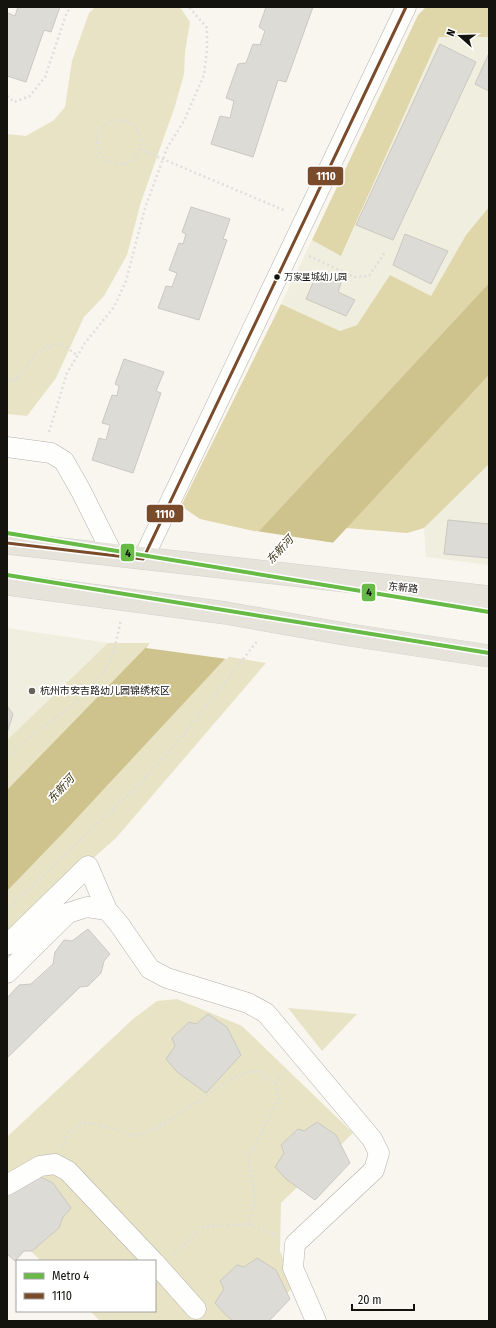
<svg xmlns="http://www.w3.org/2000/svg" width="496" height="1328" font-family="'Fira Sans Condensed','Noto Sans SC',sans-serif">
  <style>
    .built { fill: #f0eede }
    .green { fill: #e9e3c5 }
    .forest { fill: #dfd6a9 }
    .water { fill: #cec38c }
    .pier { fill: #f8f6ee }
    .building { fill: #dcdbd5; stroke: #c9c8c1 }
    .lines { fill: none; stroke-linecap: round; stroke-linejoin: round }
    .minor-casing { stroke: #b3b1ab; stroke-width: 21 }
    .major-casing { stroke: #d2d1cd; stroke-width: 23 }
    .path { stroke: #dededb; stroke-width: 2.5; stroke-dasharray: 2 3; stroke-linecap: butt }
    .minor { stroke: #fefefc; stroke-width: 20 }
    .major { stroke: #e5e3da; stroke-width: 22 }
    .bus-1-casing { stroke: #fff; stroke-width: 6 }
    .bus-1 { stroke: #7a4b2a; stroke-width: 3 }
    .metro-1-casing { stroke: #fff; stroke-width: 7 }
    .metro-1 { stroke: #67ba46; stroke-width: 4 }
    .bus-dot { fill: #14130e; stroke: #fff; stroke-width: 1.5 }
    .poi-dot { fill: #64625c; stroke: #fff; stroke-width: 1.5 }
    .labels { text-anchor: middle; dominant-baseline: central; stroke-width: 3.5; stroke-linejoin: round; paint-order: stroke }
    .bus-label { font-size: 9px; fill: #14130e; stroke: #fff; text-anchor: start }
    .street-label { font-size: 10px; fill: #14130e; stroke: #fff }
    .poi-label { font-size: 10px; fill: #14130e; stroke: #fff; text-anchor: start }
    .water-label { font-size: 11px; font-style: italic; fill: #362f0e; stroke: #fff }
    .line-badge { stroke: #fff; stroke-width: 1.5 }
    .badge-label { font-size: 11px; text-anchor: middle; font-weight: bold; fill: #fff }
    .pale-badge-label { font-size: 11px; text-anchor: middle; font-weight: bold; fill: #111 }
  </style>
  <rect width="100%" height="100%" fill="#f8f6ee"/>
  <path class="built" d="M439,37H489V207L466,235L431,296L390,275L357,325L340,331L281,304L312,240L342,255Z
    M489,462V565L426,557L424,528Z
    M7,628L108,643L7,740Z"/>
  <path class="green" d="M95,7H180L190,22L185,52L184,74L175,106L141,202L127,255L104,296L84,317L56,378L27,416L7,414V134L26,136L54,120L65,107L72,61L89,13Z
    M108,643H150L7,790V740Z
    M224,656L266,663L116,838L7,935V879Z
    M177,999L242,1026L353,1133L281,1203L280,1251L293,1287L263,1321H100L90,1311H155V1261H41L10,1231L7,1232V1137L133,1019L157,1001Z
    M288,1008L357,1014L322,1051Z"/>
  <path class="forest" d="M426,7H485L489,9V37H439L341,256L312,240L418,15Z
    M489,207V283L258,532L200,519L181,506L281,304L340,331L357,325L390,275L431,296L466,235Z
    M489,375V464L424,528L407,533L346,528Z"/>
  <path class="water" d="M489,283V375L63,833L7,891V790L258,532Z"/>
  <path class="pier" d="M256,531L335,543L227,659L146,648L157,633Z"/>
  <path class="building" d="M18,7H60L51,32L44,30L26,82L7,76V17L8,13L15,16Z
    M266,7H313L286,82L278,80L253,157L211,144L220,116L230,118L234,101L226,98L238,64L246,63L253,44L260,45L265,31L259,27Z
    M440,44L476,62L393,240L356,225Z
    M489,53V91L475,84Z
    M191,207L230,219L223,239L227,240L199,320L158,308L166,286L172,287L177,273L169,270L179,243L183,244L186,234L182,232Z
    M405,234L448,251L431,284L393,265Z
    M318,271L341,283L338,292L355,300L346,316L306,299Z
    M124,359L164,372L156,391L161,393L133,473L92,460L99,438L106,440L110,425L102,423L112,395L117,396L119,386L115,384Z
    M448,520L489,524V558L444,554Z
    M7,706L13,714L7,733Z
    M88,929L110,954L104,961L101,973L88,986L80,987L7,1058V998L19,985L31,984L53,964L55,952L64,940L72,941Z
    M208,1014L227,1027L241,1055L206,1093L177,1072L166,1059L175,1046L172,1038L189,1022L196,1024Z
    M317,1122L336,1135L350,1163L315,1200L286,1179L275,1167L284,1153L281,1145L298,1129L304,1131Z
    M34,1174L53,1183L71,1208L63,1217L59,1228L32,1251H24L15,1261L7,1254V1193Z
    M257,1258L276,1270L290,1299L269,1321H233L226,1315L215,1303L224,1289L220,1281L237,1265L244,1267Z"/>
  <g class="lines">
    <defs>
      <path id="minor" d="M7,447L51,453L64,461L81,491L113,555
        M143,559L406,7
        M7,945L88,866L107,910
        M7,973L68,913L87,907L107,910L119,924L150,969L167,978L248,1003L266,1013L372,1139L379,1153L374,1170L295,1244L293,1268L316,1321
        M7,1185L40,1166L55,1164L68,1171L153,1261
        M155,1263L196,1309"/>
      <path id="major" d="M7,543L489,597
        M7,584L226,613L350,635L489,656"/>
    </defs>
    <use href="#minor" class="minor-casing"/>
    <use href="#major" class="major-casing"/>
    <path class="path" d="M7,96L14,102L30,96L45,77L67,12L72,7
      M97 142a22 22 0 1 1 44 0a22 22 0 1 1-44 0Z
      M139,149L286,211
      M309,256L354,277L369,276L386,251
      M7,381C23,380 27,362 37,353C44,348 53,346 61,343L78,356
      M49,432L67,373L85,343L114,307L126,281L145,208L167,148L184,121L204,75L207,50V28L189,7
      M7,757C39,728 79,706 105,670C114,656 117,636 121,620
      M7,910L134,789L173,748L258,640
      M275,1083L286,1070
      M62,1147L68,1133L80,1123L98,1124L133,1136L155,1129L235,1077L257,1070L275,1083L279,1098L248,1158L255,1197L249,1224L202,1227L174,1255
      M249,1224L278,1236"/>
    <use href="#minor" class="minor"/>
    <use href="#major" class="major"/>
    <defs>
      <path id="bus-1" d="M7,543L143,559L406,7"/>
    </defs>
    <use href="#bus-1" class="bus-1-casing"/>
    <use href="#bus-1" class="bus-1"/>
    <defs>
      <path id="metro-1" d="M7,533L489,612
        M7,575L489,653"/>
    </defs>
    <use href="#metro-1" class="metro-1-casing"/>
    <use href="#metro-1" class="metro-1"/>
  </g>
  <circle class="bus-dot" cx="277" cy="277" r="3.5"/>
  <circle class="poi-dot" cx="32" cy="691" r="4"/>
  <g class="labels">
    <g class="bus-label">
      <text x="284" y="277">万家星城幼儿园</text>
    </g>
    <g class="street-label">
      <text transform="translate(403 588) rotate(6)">东新路</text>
    </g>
    <g class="poi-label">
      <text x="40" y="691">杭州市安吉路幼儿园锦绣校区</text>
    </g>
    <g class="water-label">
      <text transform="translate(280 550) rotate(-47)">东新河</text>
      <text transform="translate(61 789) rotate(-47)">东新河</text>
    </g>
  </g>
  <g class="line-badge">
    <rect x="307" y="166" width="37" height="20" rx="4" fill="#7a4b2a"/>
    <rect x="146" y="504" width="38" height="19" rx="4" fill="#7a4b2a"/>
    <rect x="120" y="543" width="15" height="19" rx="4" fill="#67ba46"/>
    <rect x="361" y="583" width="15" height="19" rx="4" fill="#67ba46"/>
  </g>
  <g class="badge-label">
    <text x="326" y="180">1110</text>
    <text x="165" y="518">1110</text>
  </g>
  <g class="pale-badge-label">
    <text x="128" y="557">4</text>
    <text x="369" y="596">4</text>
  </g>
  <rect width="496" height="1328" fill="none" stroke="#14130e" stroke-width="16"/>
  <rect x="16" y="1260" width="140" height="52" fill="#ffffff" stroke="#a1a19f"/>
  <rect x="24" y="1273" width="20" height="6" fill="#67ba46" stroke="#a1a19f"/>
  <text x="52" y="1280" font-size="12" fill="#14130e">Metro 4</text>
  <rect x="24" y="1293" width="20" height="6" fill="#7a4b2a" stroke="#a1a19f"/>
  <text x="52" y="1300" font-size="12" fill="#14130e">1110</text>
  <g transform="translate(460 36) rotate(290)" stroke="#ffffff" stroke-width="3" paint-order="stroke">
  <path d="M0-3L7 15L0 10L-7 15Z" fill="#14130e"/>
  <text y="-6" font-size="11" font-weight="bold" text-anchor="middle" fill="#14130e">N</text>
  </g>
  <path d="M352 1304v6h62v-6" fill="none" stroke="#14130e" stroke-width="2"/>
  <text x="358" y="1304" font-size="12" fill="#14130e" stroke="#ffffff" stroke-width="3" paint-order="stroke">20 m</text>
</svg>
